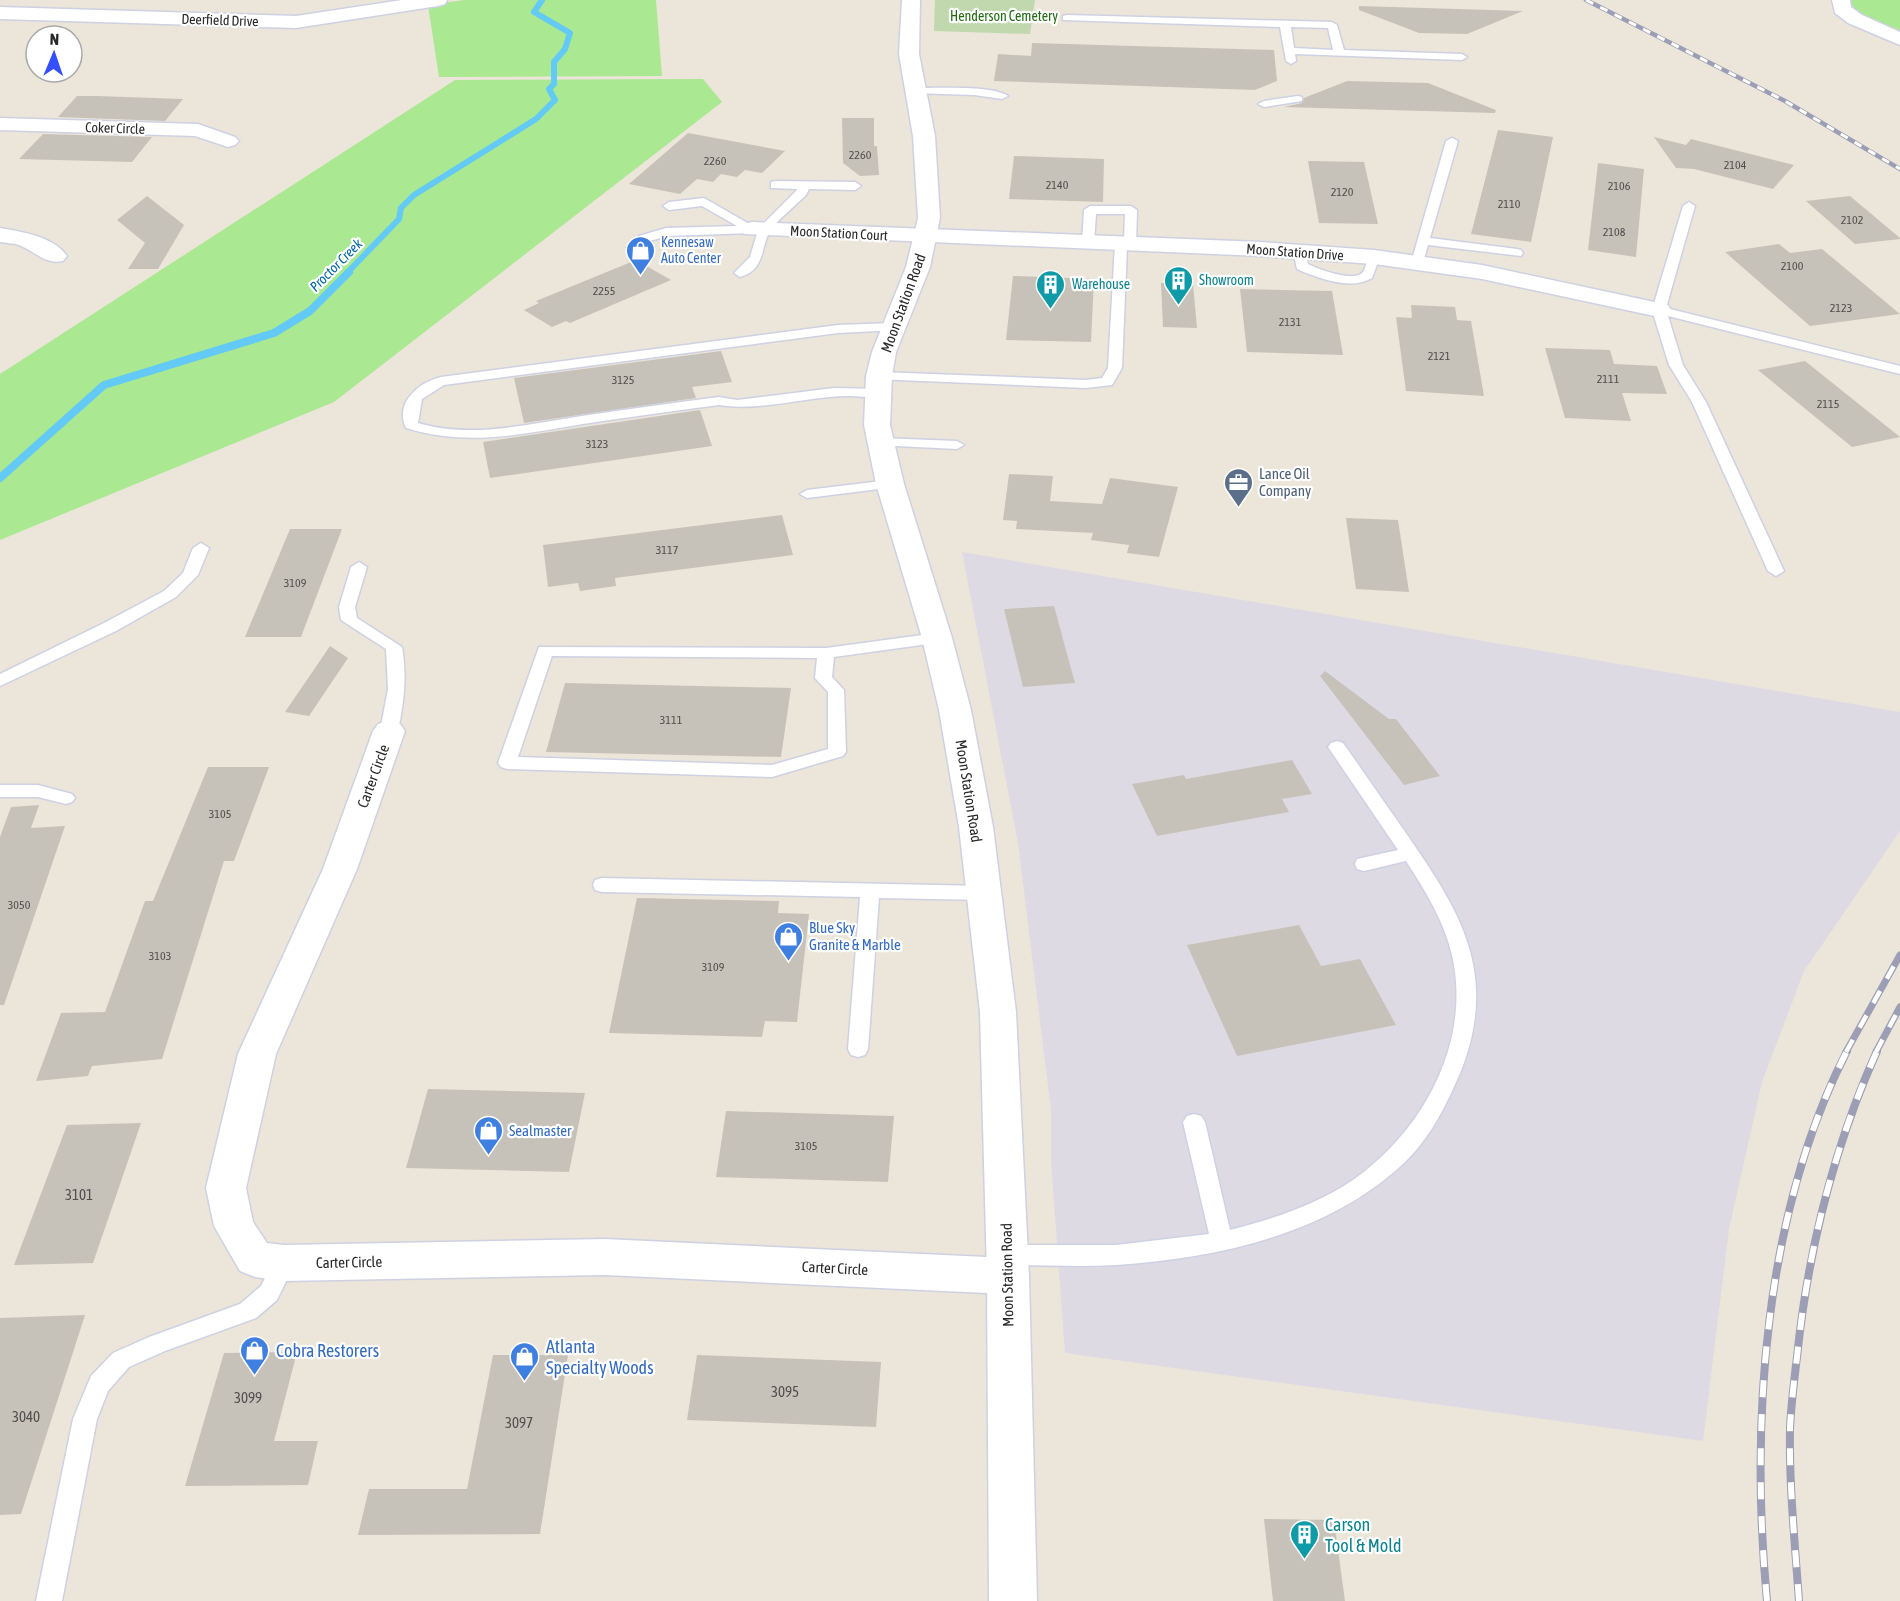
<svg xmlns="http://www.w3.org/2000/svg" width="1900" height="1601" font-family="'Asap Condensed',sans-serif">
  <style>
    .industrial { fill: #dedae4 }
    .green { fill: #aae891 }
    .cemetery { fill: #c1d8af }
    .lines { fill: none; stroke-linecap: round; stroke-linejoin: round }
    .stream-far1 { stroke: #63c9f7; stroke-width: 6 }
    .stream { stroke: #63c9f7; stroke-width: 8 }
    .building { fill: #c7c2b9 }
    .lane-casing { stroke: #ced1e3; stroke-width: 3 }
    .street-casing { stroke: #ced1e3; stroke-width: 3 }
    .secondary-casing { stroke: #ced1e3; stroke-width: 3 }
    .lane { fill: #fff; fill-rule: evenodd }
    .street { fill: #fff; fill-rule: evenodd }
    .secondary { fill: #fff; fill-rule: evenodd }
    .rail-far2-casing { stroke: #9c9eb5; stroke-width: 4.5 }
    .rail-far1-casing { stroke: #9c9eb5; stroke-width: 7 }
    .rail-casing { stroke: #9c9eb5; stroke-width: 8 }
    .rail-far2 { stroke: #fff; stroke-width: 3; stroke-dasharray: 8; stroke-linecap: butt }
    .rail-far1 { stroke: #fff; stroke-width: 4.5; stroke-dasharray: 14; stroke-linecap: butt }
    .rail { stroke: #fff; stroke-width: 6; stroke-dasharray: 17; stroke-linecap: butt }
    .labels { text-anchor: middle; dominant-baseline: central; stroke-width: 4.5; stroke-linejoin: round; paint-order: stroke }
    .number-label { font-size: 12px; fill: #504f4d }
    .far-park-label { font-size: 14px; fill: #226a14; stroke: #fff }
    .far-street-label { font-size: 14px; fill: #292929; stroke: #fff }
    .far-shop-label { font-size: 14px; fill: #366cbe; stroke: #fff; text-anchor: start }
    .far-water-label { font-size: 14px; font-style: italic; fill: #0364a2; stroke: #fff }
    .far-culture-label { font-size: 14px; fill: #0d838f; stroke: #fff; text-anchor: start }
    .street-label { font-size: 15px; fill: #292929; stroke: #fff }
    .service-label { font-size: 15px; fill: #4e5e75; stroke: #fff; text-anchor: start }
    .shop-label { font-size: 15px; fill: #366cbe; stroke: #fff; text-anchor: start }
    .near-number-label { font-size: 15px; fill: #504f4d }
    .near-shop-label { font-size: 18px; fill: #366cbe; stroke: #fff; text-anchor: start }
    .near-culture-label { font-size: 18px; fill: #0d838f; stroke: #fff; text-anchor: start }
  </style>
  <rect width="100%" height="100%" fill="#ece5d9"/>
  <path class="industrial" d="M962,552L1900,712V831L1804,971L1762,1082L1729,1229L1703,1441L1065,1353L1051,1161V1110L1018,843Z"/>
  <path class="green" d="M464,0H656L662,76L439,77L428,5Z
    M1850,0H1900V34L1855,10Z
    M703,79L722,102L334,402L0,540V374L455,80Z"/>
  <path class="cemetery" d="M935,0H1035L1030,34L934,31Z"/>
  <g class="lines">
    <path class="stream-far1" d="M347,273L399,219L401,208L414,195L536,119L555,100L549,89L554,84V62L565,49L570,33L534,12L542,0"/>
    <path class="stream" d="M0,478L104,385L274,333L310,311L349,272"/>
  </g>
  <path class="building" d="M1359,6L1523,11L1467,34L1419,33L1359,10Z
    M1032,43L1274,50L1277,81L1255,90L994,81L998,54L1031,56Z
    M1347,81L1428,83L1496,110L1495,113L1284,107L1302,103L1304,98Z
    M77,96H97L183,99L165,121L58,117Z
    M842,118H874V146H877L879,175L860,176L843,163Z
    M1498,130L1553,137L1531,242L1471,234Z
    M688,133L785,151L762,173L745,170L737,177L721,174L713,182L697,179L680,194L629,184Z
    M43,134L152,137L132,162L19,159Z
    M1654,137L1686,145L1691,139L1794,165L1773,189L1694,169L1676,168Z
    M1014,156L1104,159L1103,202L1009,199Z
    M1308,161L1364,162L1378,224L1319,223Z
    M1598,163L1644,169L1636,257L1588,250Z
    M147,196L184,225L158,269H128L145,243L117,220Z
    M1850,196L1900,238V239L1855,244L1806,201Z
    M1779,244L1790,253L1822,249L1900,314L1810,326L1725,252Z
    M636,260L671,280L570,323L566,321L552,327L524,310L539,303L536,301Z
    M1013,276L1094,279L1091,342L1006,340Z
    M1161,283L1193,284L1197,328L1163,327Z
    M1240,289L1332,291L1343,355L1247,352Z
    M1411,305L1455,307L1457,320L1471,321L1484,396L1406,391L1396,317L1412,318Z
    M1545,348L1610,350L1614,364L1657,366L1667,394L1622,393L1631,421L1565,418Z
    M721,351L732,382L692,387L696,398L524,423L514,378Z
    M1805,361L1900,437L1852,447L1758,370Z
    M700,410L712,446L490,478L483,442Z
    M1009,474L1053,476L1050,501L1102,504L1110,478L1178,487L1159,557L1127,553L1129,545L1091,540L1093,533L1016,529L1017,521L1003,520Z
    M782,515L793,555L615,578L616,586L580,591L578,583L548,587L543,545Z
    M1346,518L1398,520L1409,592L1356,589Z
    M290,529H342L301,637H245Z
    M1054,606L1075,683L1023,687L1004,609Z
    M330,646L348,658L309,716L285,712Z
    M1325,671L1389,719H1396L1440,776L1404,785L1320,676Z
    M565,683L791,688L781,757L546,752Z
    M1292,760L1312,794L1282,799L1289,812L1157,836L1132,784L1184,775L1186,779Z
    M208,767H269L234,861H224L162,1059L92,1066L88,1076L36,1081L61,1013L105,1012L145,901H153Z
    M39,805L31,828L65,826L4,1005H0V837L11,807Z
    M637,898L779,901L778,913L809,914L797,1022L765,1021L762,1037L609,1033Z
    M1299,925L1321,966L1360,959L1396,1025L1237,1056L1187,945Z
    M428,1089L585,1093L569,1172L406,1168Z
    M726,1111L894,1116L888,1182L716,1177Z
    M141,1123L93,1263L14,1265L67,1125Z
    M85,1315L21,1514L0,1515V1318Z
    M297,1352L274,1441H318L308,1485L185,1486L224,1353Z
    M493,1355H568L540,1534L358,1535L369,1489H467Z
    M697,1355L881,1362L876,1427L687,1420Z
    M1264,1519L1334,1520L1345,1601H1273Z"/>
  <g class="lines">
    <defs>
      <path id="lane" d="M1067,15L1332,22L1337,25L1344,50L1462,54L1467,57L1462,60L1295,54L1296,61L1291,64L1286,61L1280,27L1063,20V16ZM1291,27L1328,28L1333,50L1294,48Z
        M915,88C935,88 994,85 1008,96L1002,99L974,95L911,93L909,91Z
        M1298,96L1302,97V101L1264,107L1258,104L1264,101Z
        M1452,138L1458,141L1430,238L1517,249L1521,250L1523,253L1521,256L1428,245L1422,266L1417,267L1411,263L1446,141Z
        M775,181L855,182L861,186L855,190L809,189L806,195C795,206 782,216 772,228C760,243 767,270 740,277L734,273L750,257L758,230L752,233L667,236L643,243L637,239L639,236L666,228L737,226L702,206L669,210L663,206L669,202L704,198L758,229L796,191L797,189L771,188V182Z
        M1689,202L1695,206L1666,308L1900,366V374L1668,316L1683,365L1706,402L1784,571L1776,576L1768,571L1692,402L1669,365L1652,310L1683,206Z
        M1090,206H1131L1137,210L1136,244L1134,247H1127L1122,368L1112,385L1086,388L874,379L872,376L879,372L1086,380L1102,378L1108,368L1115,244L1117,241H1124L1125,214H1096L1094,243L1088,247L1082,243L1084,210Z
        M1299,247L1305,251L1308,264C1318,269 1354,283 1363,272C1366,268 1367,259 1370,254H1378L1380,257L1372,278C1350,291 1318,278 1297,269L1293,251Z
        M893,323L898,324L900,327L898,330L838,333L444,385L422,399L418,423C472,439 528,424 582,416C628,409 673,403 719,397L737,400L834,388L883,389L885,392C878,400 860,396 849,396C806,396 762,412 719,405C673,411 628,417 583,424C521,434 468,447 406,428C394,403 419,382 441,377L838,325Z
        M880,438L957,441L964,445L957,449L875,445L873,442L875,439Z
        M890,480L897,484L895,487L807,498L800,494L807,490Z
        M201,543L209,548L198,575L176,597L116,631L0,686V674L104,623L164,591L183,573L193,548Z
        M359,562L367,567L355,607L357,618L402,647C407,676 404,702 398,731L395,735H383L380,731L388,689L386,649L341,620L339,607L351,567Z
        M937,633L943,634L945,638L943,642L834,657L832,677L844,690L846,752L843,756L772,777L507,769L501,767L498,763L539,647L826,648ZM552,656L817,658L815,678L828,692V749L772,765L518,757Z
        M1337,741L1343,743C1365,774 1386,805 1408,836C1433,873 1460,911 1471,955C1483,1003 1473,1048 1452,1091C1440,1117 1425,1143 1405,1162C1328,1235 1217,1258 1116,1265C1080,1267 1043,1265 1007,1265L999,1262L996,1255L999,1248L1007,1245H1116L1209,1234L1183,1122L1187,1116L1194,1114L1201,1116L1205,1122L1230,1230C1273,1219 1316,1205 1353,1180C1423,1131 1472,1042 1452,955C1444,921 1425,890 1406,861L1364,871L1357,869L1355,864L1357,859L1398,850L1328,747L1331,743Z
        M0,785H38L72,794L75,798L72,802L66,804L38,797H0Z
        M602,878L984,886L991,888L993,893L991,898L984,900L879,898L868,1049L865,1055L858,1057L851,1055L848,1049L860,897L602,892L595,890L593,885L595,880Z
        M284,1253L292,1256L295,1263L277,1300L256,1318L165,1351L129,1367L108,1391L97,1419L62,1601H36L73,1419L91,1376L113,1353L149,1337L240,1304L261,1286L276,1256Z"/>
      <path id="street" d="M402,0H447L445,4L438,6L296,28L0,19V7L296,16Z
        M1832,0H1850L1851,7L1862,15L1900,32V45L1848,23L1835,13Z
        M0,118L198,124L235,137L239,141L235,145L228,147L195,136L0,130Z
        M752,222L1261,242L1374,250L1482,265L1659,303L1668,305L1671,310L1668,315L1659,317L1482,279L1374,264L1261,256L744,234L741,229L744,224Z
        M0,228C22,232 53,236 67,256L63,261C45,265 35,251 19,245C13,243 6,243 0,242Z
        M389,721L400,724L405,731L357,869L276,1054L246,1188L253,1222L267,1243L284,1245L605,1239L1008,1258L1023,1263L1029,1276L1023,1289L1008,1294L605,1275L284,1281L255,1277L240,1271L214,1226L206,1188L238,1054L323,869L373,731L378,724Z"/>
      <path id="secondary" d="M902,0H920L919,54L935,136L940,218L930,267L896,352L892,376L890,425L904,484L952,638L971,710L993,827L1016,1012L1029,1276L1037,1601H989L987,1276L980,1012L959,827L939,710L922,638L876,484L864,425L866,376L872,352L906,267L918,218L913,136L899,54Z"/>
    </defs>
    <use href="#lane" class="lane-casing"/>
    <use href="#street" class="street-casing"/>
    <use href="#secondary" class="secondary-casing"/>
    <use href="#lane" class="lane"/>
    <use href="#street" class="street"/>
    <use href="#secondary" class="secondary"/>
    <defs>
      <path id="rail-far2" d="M1586,0L1785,101L1900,169"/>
      <path id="rail-far1" d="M1846,1052L1900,955
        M1876,1052L1900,1007"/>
      <path id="rail" d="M1767,1601C1750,1422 1764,1213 1847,1051
        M1799,1601C1795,1544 1789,1486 1790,1429C1791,1405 1794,1381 1797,1357C1808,1250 1833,1149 1877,1051"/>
    </defs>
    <use href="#rail-far2" class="rail-far2-casing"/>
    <use href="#rail-far1" class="rail-far1-casing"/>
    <use href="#rail" class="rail-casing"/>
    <use href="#rail-far2" class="rail-far2"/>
    <use href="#rail-far1" class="rail-far1"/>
    <use href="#rail" class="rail"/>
  </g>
  <defs>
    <symbol id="shop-pin" viewBox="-11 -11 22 30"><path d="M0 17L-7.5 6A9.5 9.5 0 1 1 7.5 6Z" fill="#3f7fe0" stroke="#fff"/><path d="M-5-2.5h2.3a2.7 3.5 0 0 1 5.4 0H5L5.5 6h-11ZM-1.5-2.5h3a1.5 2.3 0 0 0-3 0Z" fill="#fff"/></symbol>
    <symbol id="building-pin" viewBox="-11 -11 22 30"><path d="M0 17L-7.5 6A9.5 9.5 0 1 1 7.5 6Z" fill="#0f9aa8" stroke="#fff"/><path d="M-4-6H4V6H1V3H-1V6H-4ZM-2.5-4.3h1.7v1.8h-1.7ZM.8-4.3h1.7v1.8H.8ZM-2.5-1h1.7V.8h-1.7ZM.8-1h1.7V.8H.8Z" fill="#fff"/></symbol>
    <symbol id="office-pin" viewBox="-11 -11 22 30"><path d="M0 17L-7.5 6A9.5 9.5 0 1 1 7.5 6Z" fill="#5c6f8a" stroke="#fff"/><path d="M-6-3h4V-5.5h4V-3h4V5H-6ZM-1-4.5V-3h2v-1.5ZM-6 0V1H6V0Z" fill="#fff"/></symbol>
  </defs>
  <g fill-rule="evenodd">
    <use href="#shop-pin" x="624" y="234" width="33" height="45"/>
    <use href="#building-pin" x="1162" y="264" width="33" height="45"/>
    <use href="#building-pin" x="1034" y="268" width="33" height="45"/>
    <use href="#office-pin" x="1222" y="466" width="33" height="45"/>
    <use href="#shop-pin" x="772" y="920" width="33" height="45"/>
    <use href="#shop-pin" x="472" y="1114" width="33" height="45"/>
    <use href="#shop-pin" x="238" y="1334" width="33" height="45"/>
    <use href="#shop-pin" x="508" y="1340" width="33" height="45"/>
    <use href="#building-pin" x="1288" y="1518" width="33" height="45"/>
  </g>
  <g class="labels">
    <g class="number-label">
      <text x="860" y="155">2260</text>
      <text x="715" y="161">2260</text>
      <text x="1735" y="165">2104</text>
      <text x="1057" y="185">2140</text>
      <text x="1619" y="186">2106</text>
      <text x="1342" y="192">2120</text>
      <text x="1509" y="204">2110</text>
      <text x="1852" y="220">2102</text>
      <text x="1614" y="232">2108</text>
      <text x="1792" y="266">2100</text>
      <text x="604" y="291">2255</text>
      <text x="1841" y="308">2123</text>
      <text x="1290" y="322">2131</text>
      <text x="1439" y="356">2121</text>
      <text x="1608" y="379">2111</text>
      <text x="623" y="380">3125</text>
      <text x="1828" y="404">2115</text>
      <text x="597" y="444">3123</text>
      <text x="667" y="550">3117</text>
      <text x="295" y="583">3109</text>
      <text x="671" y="720">3111</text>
      <text x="220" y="814">3105</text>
      <text x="19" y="905">3050</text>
      <text x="160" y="956">3103</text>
      <text x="713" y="967">3109</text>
      <text x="806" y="1146">3105</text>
    </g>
    <g class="far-park-label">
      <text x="1004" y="16">Henderson Cemetery</text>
    </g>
    <g class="far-street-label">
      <text transform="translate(220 20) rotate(2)">Deerfield Drive</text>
      <text transform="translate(115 128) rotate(2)">Coker Circle</text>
      <text transform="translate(839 233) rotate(3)">Moon Station Court</text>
      <text transform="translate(1295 252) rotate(4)">Moon Station Drive</text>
    </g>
    <g class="far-shop-label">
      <text x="661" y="242">Kennesaw<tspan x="661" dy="16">Auto Center</tspan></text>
    </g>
    <g class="far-water-label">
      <text transform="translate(336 265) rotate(-45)">Proctor Creek</text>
    </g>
    <g class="far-culture-label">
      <text x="1199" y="280">Showroom</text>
      <text x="1072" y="284">Warehouse</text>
    </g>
    <g class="street-label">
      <text transform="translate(903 303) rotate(-70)">Moon Station Road</text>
      <text transform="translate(373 776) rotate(-70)">Carter Circle</text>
      <text transform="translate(969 791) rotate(81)">Moon Station Road</text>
      <text transform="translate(349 1262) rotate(-1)">Carter Circle</text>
      <text transform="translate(835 1268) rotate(3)">Carter Circle</text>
      <text transform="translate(1007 1275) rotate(-91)">Moon Station Road</text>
    </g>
    <g class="service-label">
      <text x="1259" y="473">Lance Oil<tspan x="1259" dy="17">Company</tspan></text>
    </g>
    <g class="shop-label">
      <text x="809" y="927">Blue Sky<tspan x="809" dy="17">Granite &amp; Marble</tspan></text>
      <text x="509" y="1130">Sealmaster</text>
    </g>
    <g class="near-number-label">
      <text x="79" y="1194">3101</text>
      <text x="785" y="1391">3095</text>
      <text x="248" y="1397">3099</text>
      <text x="26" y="1416">3040</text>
      <text x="519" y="1422">3097</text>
    </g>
    <g class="near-shop-label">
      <text x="546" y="1346">Atlanta<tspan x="546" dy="21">Specialty Woods</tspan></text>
      <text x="276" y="1350">Cobra Restorers</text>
    </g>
    <g class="near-culture-label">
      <text x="1325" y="1524">Carson<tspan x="1325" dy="21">Tool &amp; Mold</tspan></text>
    </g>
  </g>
  <g transform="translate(54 54) rotate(2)"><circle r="28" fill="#ffffff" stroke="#a9a9a9" stroke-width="1.5"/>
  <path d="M0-4.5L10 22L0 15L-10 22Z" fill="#334fff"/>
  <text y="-9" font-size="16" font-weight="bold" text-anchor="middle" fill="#292929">N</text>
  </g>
</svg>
